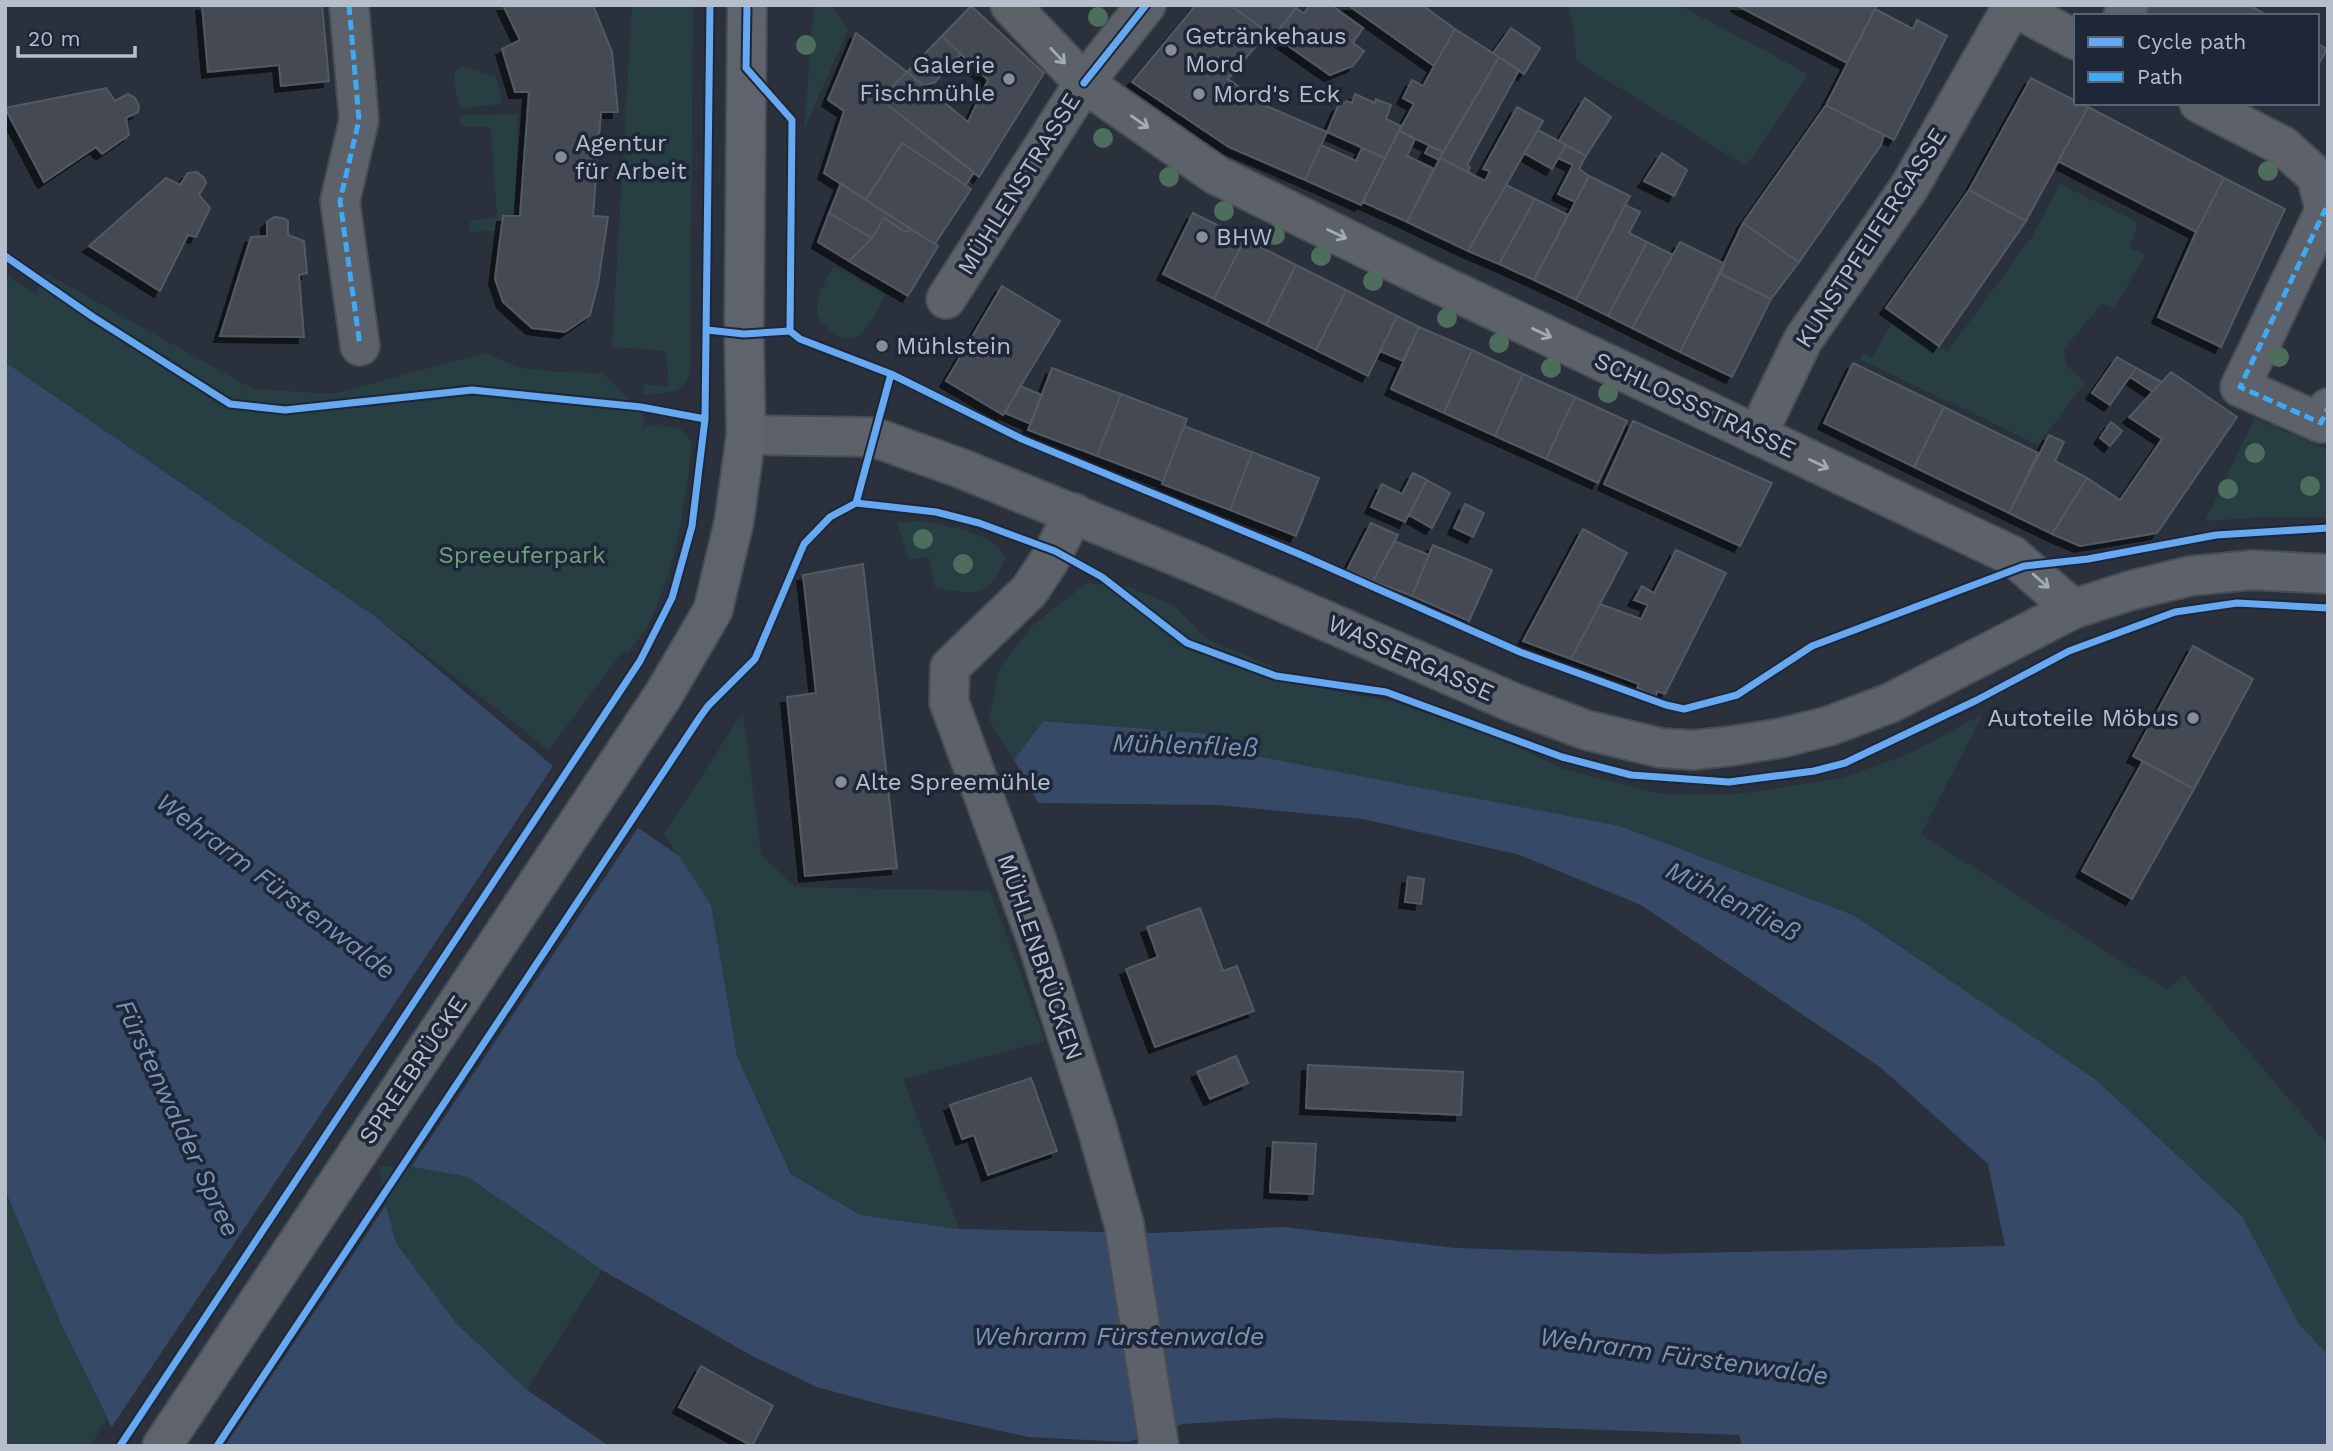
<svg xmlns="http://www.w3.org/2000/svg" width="2333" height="1451" font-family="'Work Sans',sans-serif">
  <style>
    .green { fill: #273e43 }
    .water { fill: #364967 }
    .pier { fill: #2b313c }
    .building { fill: #444a52; stroke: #535963; stroke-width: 2; filter: url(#shadow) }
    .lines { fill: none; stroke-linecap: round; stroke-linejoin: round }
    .minor-casing { stroke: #484c54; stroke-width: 42 }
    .major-casing { stroke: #464c55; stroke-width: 42 }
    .minor { stroke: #5c616a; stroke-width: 38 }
    .major { stroke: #5f636b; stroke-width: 38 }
    .quiet { stroke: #3fa9f5; stroke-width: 5; stroke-dasharray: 10 5; stroke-linecap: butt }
    .cycleway-casing { stroke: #1d2738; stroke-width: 11 }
    .cycleway { stroke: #66a8f1; stroke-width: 7 }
    .tree { fill: #4e6e5d }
    .oneway { stroke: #a4abb8 }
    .poi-dot { fill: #858d9a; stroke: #1d2738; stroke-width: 2.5 }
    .labels { text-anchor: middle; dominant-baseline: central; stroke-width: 7; stroke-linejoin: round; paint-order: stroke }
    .poi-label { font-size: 24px; fill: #b6becc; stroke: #1d2738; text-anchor: start }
    .street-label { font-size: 24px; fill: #b6becc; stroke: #1d2738 }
    .park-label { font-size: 24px; fill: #6b9f78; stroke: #1d2738 }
    .water-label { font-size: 26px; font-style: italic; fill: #7b92b6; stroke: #1d2738 }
  </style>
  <defs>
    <filter id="shadow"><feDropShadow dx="-6" dy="6" stdDeviation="0" flood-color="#0009"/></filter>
  </defs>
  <rect width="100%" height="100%" fill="#2b313c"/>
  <path class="green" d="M632,5H693L690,372C684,395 663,394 643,394L644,384L669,387L666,351L612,347Z
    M814,5H831L848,30L804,130Z
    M1568,5H1679L1808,74L1746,166L1576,61L1574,32Z
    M461,66L496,77L502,97L500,104L462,108C455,97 454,84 455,71Z
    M518,114L516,212L512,230L470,232V221L497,217L491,130L487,127L461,126L460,118L466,115Z
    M2060,184L2138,222L2130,248L2146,255L2114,308L2102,304L2064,349L2066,365L2085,382L2038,445L1860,359L1863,353L1872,357L1892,324L1948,351L2033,235Z
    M833,266L885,294C874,316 860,357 830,330C825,326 818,319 817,312C815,297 827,280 833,266Z
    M45,273L253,389L332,394L485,353L521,368L556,372L603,373L645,418L640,433L642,428L658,424L682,430L692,443C685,503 677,566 650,621C645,632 636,642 629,652L623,651L548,751L519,726L376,617L5,362V275L36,294Z
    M2255,418L2328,450V517H2264L2205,521Z
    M920,521C943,525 1000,533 1005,560C987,601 973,593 935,588L929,557L909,559L897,523Z
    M1087,583L1127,586L1175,606L1206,639L1325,689L1394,702L1511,744L1561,768L1660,794H1739L1842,778L1911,753L1983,714L1921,834L2167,990L2184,975L2328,1145V1355L2299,1324L2242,1216L1855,916L1224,750L1211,734L1043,721L1014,760L989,720L999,669L1033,625Z
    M743,712L761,854L795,887L990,891L1045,1041L903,1079L959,1229L860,1215L792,1174L737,1056L710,905L664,834Z
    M373,1160L468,1177L602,1270L527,1390L457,1324L396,1243Z
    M5,1190L62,1326L107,1419L90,1446H5Z"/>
  <path class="water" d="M5,362L376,617L572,782L679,856L711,905L737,1056L791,1174L860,1215L959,1229L1153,1233L1284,1227L1455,1248L1653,1254L2005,1246L1988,1164L1880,1067L1641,905L1520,855L1363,819L1219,805L1038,803L1014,760L1043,721L1211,734L1224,750L1620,826L1855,916L2095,1079L2242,1216L2299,1324L2328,1355V1446H1742L1739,1435L1276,1418L1183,1424L1128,1442L1028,1437L883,1405L817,1387L754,1357L602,1270L468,1177L374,1160L396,1243L457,1324L527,1390L609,1446H121L62,1326L5,1190Z"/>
  <path class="pier" d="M406,639H407L544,754L541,755Z
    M555,763L640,825L409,1170L378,1165L388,1202L225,1446H117L109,1431Z"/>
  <path class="building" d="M202,5H322L329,81L281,86L279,65L208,72Z
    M503,5H593L612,52L618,112H601L593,216L608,217L598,284L590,315L565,332L532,328L503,302L495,279L503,216H520L529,92H515L502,49L520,40Z
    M1196,5H1229L1268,32L1228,79L1264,105L1327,132L1305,180L1229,147L1132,82Z
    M1229,5H1298L1274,36Z
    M1310,5H1331L1363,28L1353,43L1364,51L1353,66L1330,75L1274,36L1296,8L1304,13Z
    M1348,5H1422L1455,29L1434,66Z
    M1736,5H1877L1847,63Z
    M2138,5H2249L2268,16H2132Z
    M971,6L1044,73L979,177L880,99L907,72L968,122L988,80L942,36Z
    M1875,9L1913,29L1917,20L1947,36L1894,140L1826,105Z
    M1511,28L1540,48L1524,74L1493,53Z
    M1455,29L1499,57L1443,152L1399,131L1414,104L1403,98L1412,80L1423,86Z
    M856,33L907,72L880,99L974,172L966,185L902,143L866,200L824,173L844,111L828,100Z
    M942,36L961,54L934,83L923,85L907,72Z
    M2317,43L2327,49L2317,67Z
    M1499,57L1519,70L1467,165L1470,167L1468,172L1440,158Z
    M2031,78L2076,101V103L2088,107L2026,221L1969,190Z
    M106,88L115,101L128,94L135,98L139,106L138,112L126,118L129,135L102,154L96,147L44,182L5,108Z
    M1355,94L1375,103L1376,99L1391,105L1386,119L1401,126L1385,158L1327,132L1338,106L1347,101L1352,103Z
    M1585,98L1611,117L1586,156L1559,141Z
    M1826,105L1884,135L1881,145L1799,262L1743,223Z
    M1517,107L1543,121L1468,251L1407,222L1440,158L1485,181L1490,171L1483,169Z
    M2088,107L2224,178L2196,232L2058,161Z
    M1538,130L1566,145L1552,169L1524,153Z
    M1399,131L1415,139L1407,156L1434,169L1407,222L1363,202Z
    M902,143L971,189L935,244L866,200Z
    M1321,145L1356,161L1362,148L1385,158L1361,205L1305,180Z
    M1566,145L1586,156L1579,169L1589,176L1575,202L1558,194L1573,165L1558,158Z
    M1429,146L1443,152L1439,160L1425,153Z
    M1662,153L1687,170L1674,196L1644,181Z
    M197,172L204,178L206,183L199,195L210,208L196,237L188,235L160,291L89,246L166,178L180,185L188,173Z
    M1589,176L1630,196L1576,300L1534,280Z
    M2224,178L2285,209L2221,347L2158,317L2196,232Z
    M841,183L866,200L912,230L905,232L884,218L872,238L829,213Z
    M1506,185L1535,199L1499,264L1468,251Z
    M1969,190L2026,221L1939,346L1886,308Z
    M1535,199L1568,215L1534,280L1499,264Z
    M1625,205L1640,212L1629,233L1647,242L1608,316L1576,300Z
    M829,213L872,238L849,261L818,242Z
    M1193,213L1245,239L1214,299L1163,274Z
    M274,217L283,218L288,221V235L304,241L307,273L299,275L304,337L220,336L251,237L267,236V222Z
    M884,218L905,232L912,230L938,246L908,296L849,261L872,238Z
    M1743,223L1799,262L1771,299L1719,273Z
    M1245,239L1296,265L1266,325L1214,299Z
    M1647,242L1673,255L1632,328L1608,316Z
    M1680,242L1725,264L1680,352L1632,328Z
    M1296,265L1346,290L1316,350L1266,325Z
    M1719,273L1771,299L1732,377L1680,352Z
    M1002,286L1060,321L1003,415L946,381Z
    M1346,290L1397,316L1368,376L1316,350Z
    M1397,316L1419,327L1403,361L1380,351Z
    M1419,327L1472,350L1444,413L1391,389Z
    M1472,350L1523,374L1495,436L1444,413Z
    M2117,357L2136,368L2110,405L2092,393Z
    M1853,363L1944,407L1914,467L1824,423Z
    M1052,368L1121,394L1097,456L1028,430Z
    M2136,368L2162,382L2153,392L2130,377Z
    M2171,372L2237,417L2157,533L2080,546L2052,534L2087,478L2120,500L2162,439L2129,417Z
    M1523,374L1575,397L1546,459L1495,436Z
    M1020,386L1042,395L1031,424L1005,413Z
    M1121,394L1187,419L1163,481L1097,456Z
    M1575,397L1627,421L1598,483L1546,459Z
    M1944,407L2038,453L2009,513L1914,467Z
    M1633,421L1772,483L1740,546L1604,484Z
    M2111,422L2122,431L2110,446L2100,438Z
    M1184,426L1252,452L1230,510L1162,484Z
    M2049,435L2064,442L2055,461L2087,478L2052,534L2009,513Z
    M1252,452L1319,478L1296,536L1230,510Z
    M1413,473L1427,480L1405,522L1371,507L1382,484L1402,494Z
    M1427,480L1450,493L1432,528L1409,515Z
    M1465,504L1484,513L1473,537L1454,528Z
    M1371,523L1398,535L1373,581L1347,570Z
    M1583,529L1627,553L1571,659L1523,641Z
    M1394,541L1429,555L1412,596L1373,581Z
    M1433,545L1492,570L1469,621L1412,596Z
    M1676,550L1726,573L1665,694L1657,691L1656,696L1637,688L1639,684L1571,659L1600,604L1641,619L1648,605L1634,600L1642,586L1654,593Z
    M863,564L897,868L805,876L787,697L816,693L803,575Z
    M2193,646L2253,679L2194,789L2133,756Z
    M2143,761L2194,789L2132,899L2082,871Z
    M1408,877L1424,879L1421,904L1405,902Z
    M1200,908L1223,971L1237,966L1254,1011L1155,1047L1126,969L1158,957L1147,927Z
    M1236,1056L1248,1083L1210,1099L1197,1072Z
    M1308,1065L1463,1072L1461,1115L1306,1108Z
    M1031,1078L1057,1151L988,1175L974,1135L962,1139L950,1105Z
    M1273,1142L1316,1144L1313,1194L1270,1192Z
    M701,1366L773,1406L752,1446L679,1407Z"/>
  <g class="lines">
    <defs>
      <path id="minor" d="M349,5L359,120L340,201L360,346
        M1010,5L1084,83L1216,175L1424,277L2013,556L2073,609
        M2010,5L2076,40
        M2123,16L2129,5
        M2199,103L2283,146L2316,176L2325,210
        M2325,210L2240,387L2321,423L2328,408
        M946,299L1084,83L1146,5
        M746,435L873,437L960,468L1191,562L1514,703L1586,730L1661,748L1693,750L1731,746L1781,738L1829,726L1890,703L2073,609L2129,591L2190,576L2252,570L2328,574
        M1757,435L1803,340L1910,186L2012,7
        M1074,513L1049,561L1029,591L950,667L949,702L1036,938L1097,1128L1124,1224L1159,1446"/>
      <path id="major" d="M162,1446L664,694L713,610L734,522L746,435L744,334L747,5"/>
    </defs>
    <use href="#minor" class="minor-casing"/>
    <use href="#major" class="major-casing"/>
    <use href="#minor" class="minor"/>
    <use href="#major" class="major"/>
    <path class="quiet" d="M349,5L359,120L340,201L360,346
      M2328,211L2325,210L2240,387L2321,423L2328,408"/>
    <defs>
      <path id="cycleway" d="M747,5L746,68L792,120L790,331
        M1084,83L1146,5
        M5,256L93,317L230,404L285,410L472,390L641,407L705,419
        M707,330L744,334L790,331L800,339L891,374L1022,439L1299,554L1520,652L1666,705L1684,709L1737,695L1812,646L2024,566L2088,559L2216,535L2328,528
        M856,503L891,374
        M120,1446L640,661L672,598L692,526L705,419L710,5
        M217,1446L700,717L708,706L755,659L804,544L830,517L856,503L936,512L979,523L1055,551L1102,577L1187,643L1276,676L1386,692L1562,757L1631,775L1729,782L1814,771L1845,763L1977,700L2069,651L2175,612L2237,603L2328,608"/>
    </defs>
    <use href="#cycleway" class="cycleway-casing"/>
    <use href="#cycleway" class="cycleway"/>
  </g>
  <g class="tree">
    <circle cx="1098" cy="17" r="10"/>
    <circle cx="806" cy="45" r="10"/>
    <circle cx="1103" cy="138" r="10"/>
    <circle cx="2268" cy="171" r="10"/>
    <circle cx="1169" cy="177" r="10"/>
    <circle cx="1224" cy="211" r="10"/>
    <circle cx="1275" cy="235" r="10"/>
    <circle cx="1321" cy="256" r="10"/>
    <circle cx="1373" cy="281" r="10"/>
    <circle cx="1447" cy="318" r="10"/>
    <circle cx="1499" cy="343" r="10"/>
    <circle cx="2279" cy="357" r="10"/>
    <circle cx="1551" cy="368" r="10"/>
    <circle cx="1608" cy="393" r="10"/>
    <circle cx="2255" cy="453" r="10"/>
    <circle cx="2310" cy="486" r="10"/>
    <circle cx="2228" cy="489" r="10"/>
    <circle cx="923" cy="539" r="10"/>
    <circle cx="963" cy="564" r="10"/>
  </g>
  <defs><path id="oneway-shaft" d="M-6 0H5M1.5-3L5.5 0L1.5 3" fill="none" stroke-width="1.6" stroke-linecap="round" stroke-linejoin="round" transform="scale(1.75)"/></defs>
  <g class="oneway">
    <use href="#oneway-shaft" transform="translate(1058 56) rotate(47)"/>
    <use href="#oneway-shaft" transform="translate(1140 122) rotate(35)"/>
    <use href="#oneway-shaft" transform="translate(1337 234) rotate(26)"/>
    <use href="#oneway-shaft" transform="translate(1542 333) rotate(25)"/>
    <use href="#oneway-shaft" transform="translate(1819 464) rotate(25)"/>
    <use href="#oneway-shaft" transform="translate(2041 581) rotate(41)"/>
  </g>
  <g class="poi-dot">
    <circle cx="1171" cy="50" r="7"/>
    <circle cx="1009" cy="79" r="7"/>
    <circle cx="1199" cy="94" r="7"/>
    <circle cx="561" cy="157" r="7"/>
    <circle cx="1202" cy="237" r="7"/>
    <circle cx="882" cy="346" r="7"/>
    <circle cx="2193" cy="718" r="7"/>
    <circle cx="841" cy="782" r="7"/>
  </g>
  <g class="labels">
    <g class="poi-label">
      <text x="1185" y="36">Getränkehaus<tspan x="1185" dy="28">Mord</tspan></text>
      <text x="995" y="65" text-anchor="end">Galerie<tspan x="995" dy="28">Fischmühle</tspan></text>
      <text x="1213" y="94">Mord's Eck</text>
      <text x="575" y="143">Agentur<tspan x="575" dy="28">für Arbeit</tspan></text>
      <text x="1216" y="237">BHW</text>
      <text x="896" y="346">Mühlstein</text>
      <text x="2179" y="718" text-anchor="end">Autoteile Möbus</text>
      <text x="855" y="782">Alte Spreemühle</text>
    </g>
    <g class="street-label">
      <text transform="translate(1019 184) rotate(-58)">MÜHLENSTRASSE</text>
      <text transform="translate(1871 238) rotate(-57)">KUNSTPFEIFERGASSE</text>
      <text transform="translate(1695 405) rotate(25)">SCHLOSSSTRASSE</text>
      <text transform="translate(1411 658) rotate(24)">WASSERGASSE</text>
      <text transform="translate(1040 957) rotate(71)">MÜHLENBRÜCKEN</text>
      <text transform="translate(413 1070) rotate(-56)">SPREEBRÜCKE</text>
    </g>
    <g class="park-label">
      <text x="522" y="555">Spreeuferpark</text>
    </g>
    <g class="water-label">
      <text transform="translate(1185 745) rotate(2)">Mühlenfließ</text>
      <text transform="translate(276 886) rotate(37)">Wehrarm Fürstenwalde</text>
      <text transform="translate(1733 901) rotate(27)">Mühlenfließ</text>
      <text transform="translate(178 1118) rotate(65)">Fürstenwalder Spree</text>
      <text x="1119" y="1336">Wehrarm Fürstenwalde</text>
      <text transform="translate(1684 1356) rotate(8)">Wehrarm Fürstenwalde</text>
    </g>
  </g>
  <rect width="2333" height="1451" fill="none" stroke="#b6becc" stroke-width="14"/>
  <rect x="2074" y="14" width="245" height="91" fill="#1d2738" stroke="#5a6373" stroke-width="2"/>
  <rect x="2088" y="37" width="35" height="10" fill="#66a8f1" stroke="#5a6373" stroke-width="2"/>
  <text x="2137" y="49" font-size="21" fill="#b6becc">Cycle path</text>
  <rect x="2088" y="72" width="35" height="10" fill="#3fa9f5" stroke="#5a6373" stroke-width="2"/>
  <text x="2137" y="84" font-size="21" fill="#b6becc">Path</text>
  <path d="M18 46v10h117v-10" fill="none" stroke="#b6becc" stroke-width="3.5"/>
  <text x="28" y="46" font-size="21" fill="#b6becc" stroke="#1d2738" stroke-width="5" paint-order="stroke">20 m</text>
</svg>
